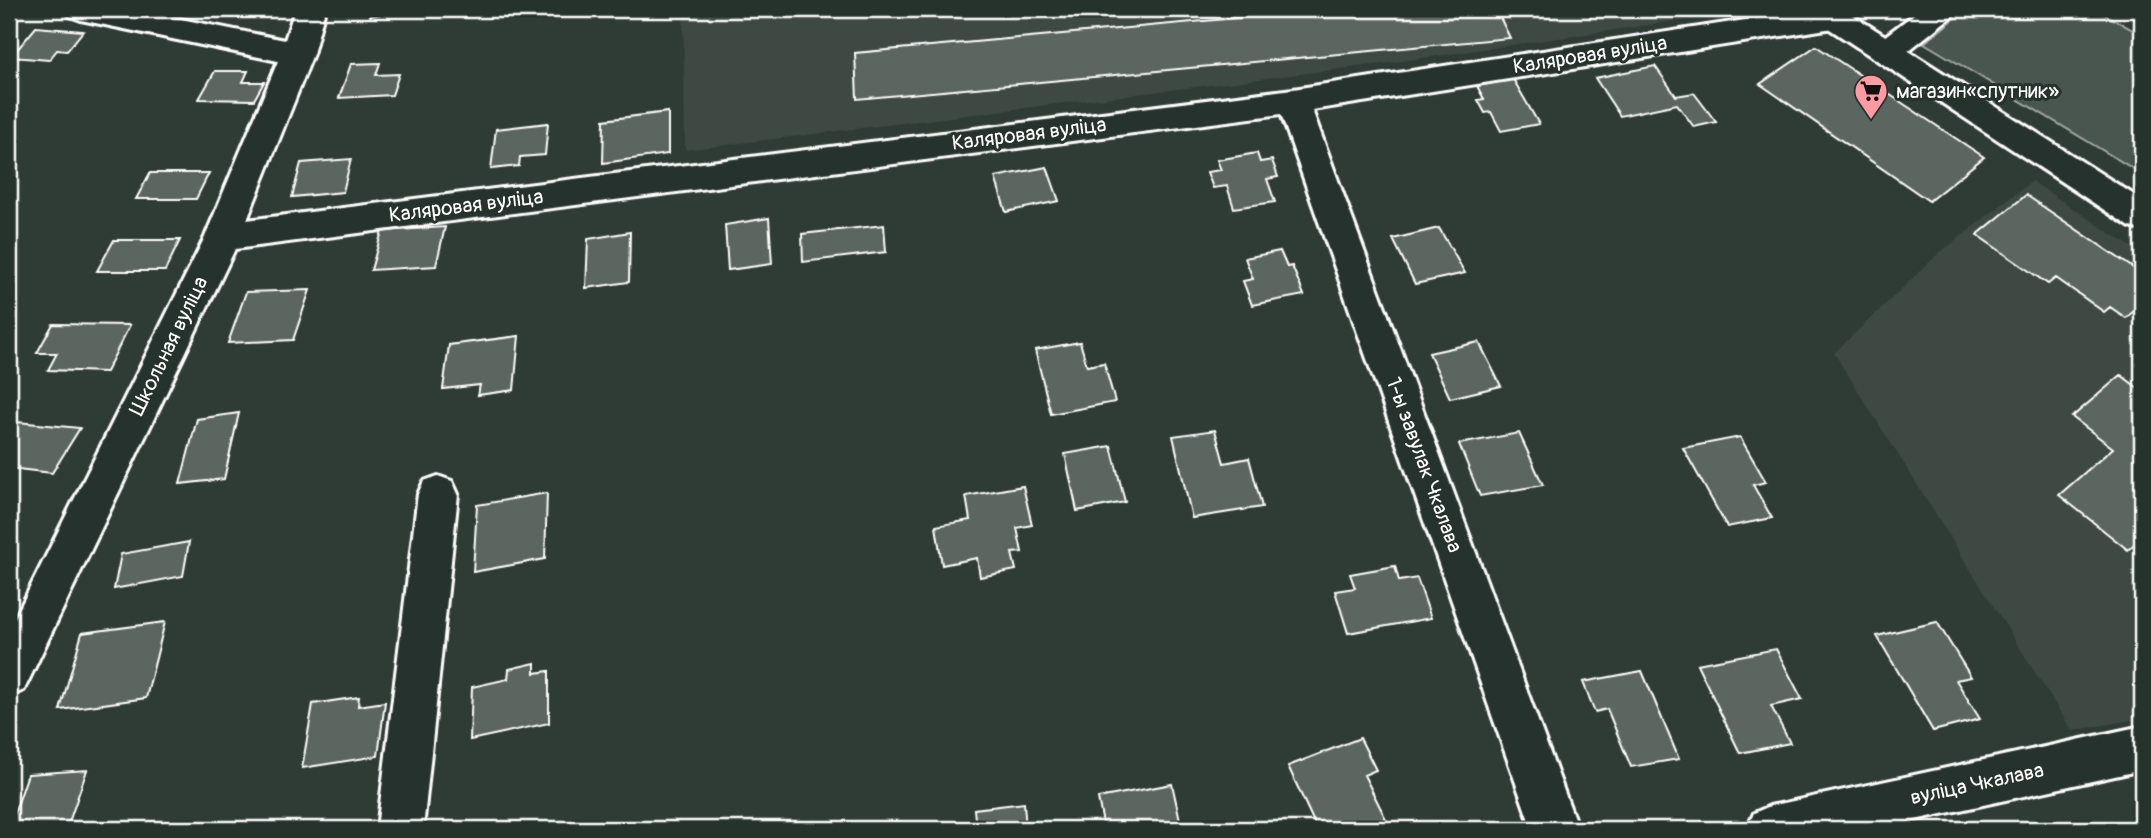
<svg xmlns="http://www.w3.org/2000/svg" width="2151" height="838" font-family="Pangolin,sans-serif">
  <style>
    .built { fill: #3c4842 }
    .green { fill: #4a544f; stroke: #a4aaa7; stroke-width: 2 }
    .building { fill: #5b6661; stroke: #fff; stroke-width: 2 }
    .lines { fill: none; stroke-linecap: round; stroke-linejoin: round }
    .minor-casing { stroke: #fff; stroke-width: 6 }
    .major-casing { stroke: #fff; stroke-width: 6 }
    .minor { fill: #26332d; fill-rule: evenodd }
    .major { fill: #26332d; fill-rule: evenodd }
    .labels { text-anchor: middle; dominant-baseline: central; stroke-width: 6; stroke-linejoin: round; paint-order: stroke }
    .street-label { font-size: 21px; fill: #fff; stroke: #26332d }
    .poi-label { font-size: 21px; fill: #fff; stroke: #26332d; text-anchor: start }
  </style>
  <rect width="100%" height="100%" fill="#2f3b35"/>
  <filter id="ink" filterUnits="userSpaceOnUse"><feTurbulence type="fractalNoise" baseFrequency=".0143" numOctaves="2"/><feDisplacementMap in="SourceGraphic" scale="14" xChannelSelector="R" yChannelSelector="G"/><feConvolveMatrix kernelMatrix="1 2 1 2 8 2 1 2 1" color-interpolation-filters="sRGB"/></filter>
  <g filter="url(#ink)">
    <path class="built" d="M683,9H1728L1730,13L1389,63L685,150Z
      M2032,181L2142,254V718L2072,731L1834,353L1938,254Z"/>
    <path class="green" d="M1967,9H2095L2142,35V174L1924,43Z"/>
    <path class="building" d="M371,9H414L370,16Z
      M1334,9H1496L1510,38L857,99L855,53Z
      M36,27L83,31L67,51L57,50L49,60L11,57Z
      M1816,46L1984,157L1929,201L1760,84Z
      M380,63L376,75L399,74L392,95L339,98L351,64Z
      M1655,66L1676,96L1694,93L1716,122L1694,127L1677,104L1620,116L1595,78Z
      M215,71H248L243,82H264L254,100L199,99Z
      M1513,79L1539,124L1501,131L1491,112L1485,113L1478,100L1484,99L1477,86Z
      M668,112V154L603,163L604,120Z
      M548,123L545,155L520,157L519,166L491,169L496,129Z
      M1257,153L1260,162L1272,160L1278,177L1267,179L1275,202L1234,208L1227,186L1213,188L1207,172L1221,170L1217,160Z
      M351,159L343,192L292,197L301,163Z
      M1047,167L1059,201L1006,212L995,177Z
      M150,173H209L196,199H136Z
      M2026,195L2142,274V304L2126,318L2110,307L2104,312L2056,278L2048,284L1977,235Z
      M769,218L772,264L728,270L725,225Z
      M884,225L886,252L803,262L802,234Z
      M445,227L436,266L371,270L382,231Z
      M1439,228L1465,273L1415,284L1393,239Z
      M630,232L629,282L586,288L588,239Z
      M114,240H180L165,271H97Z
      M1280,251L1287,267L1292,266L1304,295L1252,305L1243,281L1253,279L1245,258Z
      M310,290L293,340L228,343L246,292Z
      M53,324L130,325L106,372L48,370L57,353H37Z
      M519,336L514,390L478,395L480,385L443,389L449,345Z
      M1080,342L1087,366L1104,363L1115,402L1051,414L1035,350Z
      M1479,342L1501,386L1450,398L1429,353Z
      M2121,375L2142,391V537L2128,550L2059,495L2113,448L2072,417Z
      M239,413L224,479L180,484L197,419Z
      M17,422L80,428L52,473L9,468V434Z
      M1215,430L1224,463L1249,458L1262,507L1192,518L1173,436Z
      M1519,433L1543,485L1480,496L1459,444Z
      M1740,437L1766,482L1753,485L1772,518L1727,527L1683,448Z
      M1111,446L1125,502L1077,511L1065,454Z
      M1023,486L1032,525L1017,528L1022,552L1012,553L1016,570L980,577L977,558L942,565L936,526L970,520L966,496Z
      M547,493L545,559L473,572L477,505Z
      M189,542L183,576L114,589L121,554Z
      M1395,566L1399,581L1417,578L1431,618L1348,633L1335,591L1355,588L1350,574Z
      M165,622L146,698L60,710L82,633Z
      M1937,622L1971,677L1956,680L1980,719L1933,731L1877,636Z
      M1776,649L1802,699L1771,706L1790,743L1740,753L1697,664Z
      M535,663V673L549,671V723L470,740L472,687L508,679L509,669Z
      M1642,671L1679,759L1631,767L1607,709L1595,712L1583,682Z
      M359,697L358,706L385,702L378,756L302,768L313,704Z
      M1360,738L1376,770L1364,775L1391,829H1317L1288,766Z
      M87,770L67,828L9,829L28,774Z
      M1172,784L1182,829H1104L1098,798Z
      M1024,803L1026,829H976L974,809Z"/>
    <g class="lines">
      <defs>
        <path id="minor" d="M66,9H131L285,40L295,9H325L313,54L247,220L1293,89L1817,9H1842L1848,17L1844,25L1833,28L1312,110L1578,829H1532L1281,114L235,249L24,690L9,696V630L205,237L278,61L81,20L70,16Z
          M1921,9H1956L1952,16L1898,59L1887,62L1876,59L1871,51L1876,43Z
          M438,476L452,481L458,494L423,829H377L418,494L424,481Z
          M2142,726V770L1874,829H1747L1754,813L1770,806Z"/>
        <path id="major" d="M1806,9H1843L2142,200V230L2130,227L1810,16Z"/>
      </defs>
      <use href="#minor" class="minor-casing"/>
      <use href="#major" class="major-casing"/>
      <use href="#minor" class="minor"/>
      <use href="#major" class="major"/>
    </g>
  </g>
  <defs>
    <symbol id="supermarket-pin" viewBox="-11 -11 22 30"><path d="M0 17L-7.5 6A9.5 9.5 0 1 1 7.5 6Z" fill="#ff9aa2" stroke="#26332d"/><path d="M-6-5.5h2.5l.6 2H6L4.5 2H-2.5L-4.4-4H-6ZM-1.5 3.2a1.3 1.3 0 1 0 .1 0ZM3 3.2a1.3 1.3 0 1 0 .1 0Z" fill="#111"/></symbol>
  </defs>
  <g fill-rule="evenodd">
    <use href="#supermarket-pin" x="1852" y="72" width="38" height="52"/>
  </g>
  <g class="labels">
    <g class="street-label">
      <text transform="translate(1590 55) rotate(-9)">Каляровая вуліца</text>
      <text transform="translate(1029 134) rotate(-7)">Каляровая вуліца</text>
      <text transform="translate(466 206) rotate(-7)">Каляровая вуліца</text>
      <text transform="translate(169 346) rotate(-64)">Школьная вуліца</text>
      <text transform="translate(1424 465) rotate(70)">1-ы завулак Чкалава</text>
      <text transform="translate(1977 784) rotate(-12)">вуліца Чкалава</text>
    </g>
    <g class="poi-label">
      <text x="1896" y="91">магазин«спутник»</text>
    </g>
  </g>
  <rect width="2151" height="838" fill="none" stroke="#26332d" stroke-width="35"/>
  <rect x="18" y="18" width="2116" height="803" fill="none" stroke="#fff" stroke-width="2.5" filter="url(#ink)"/>
</svg>
